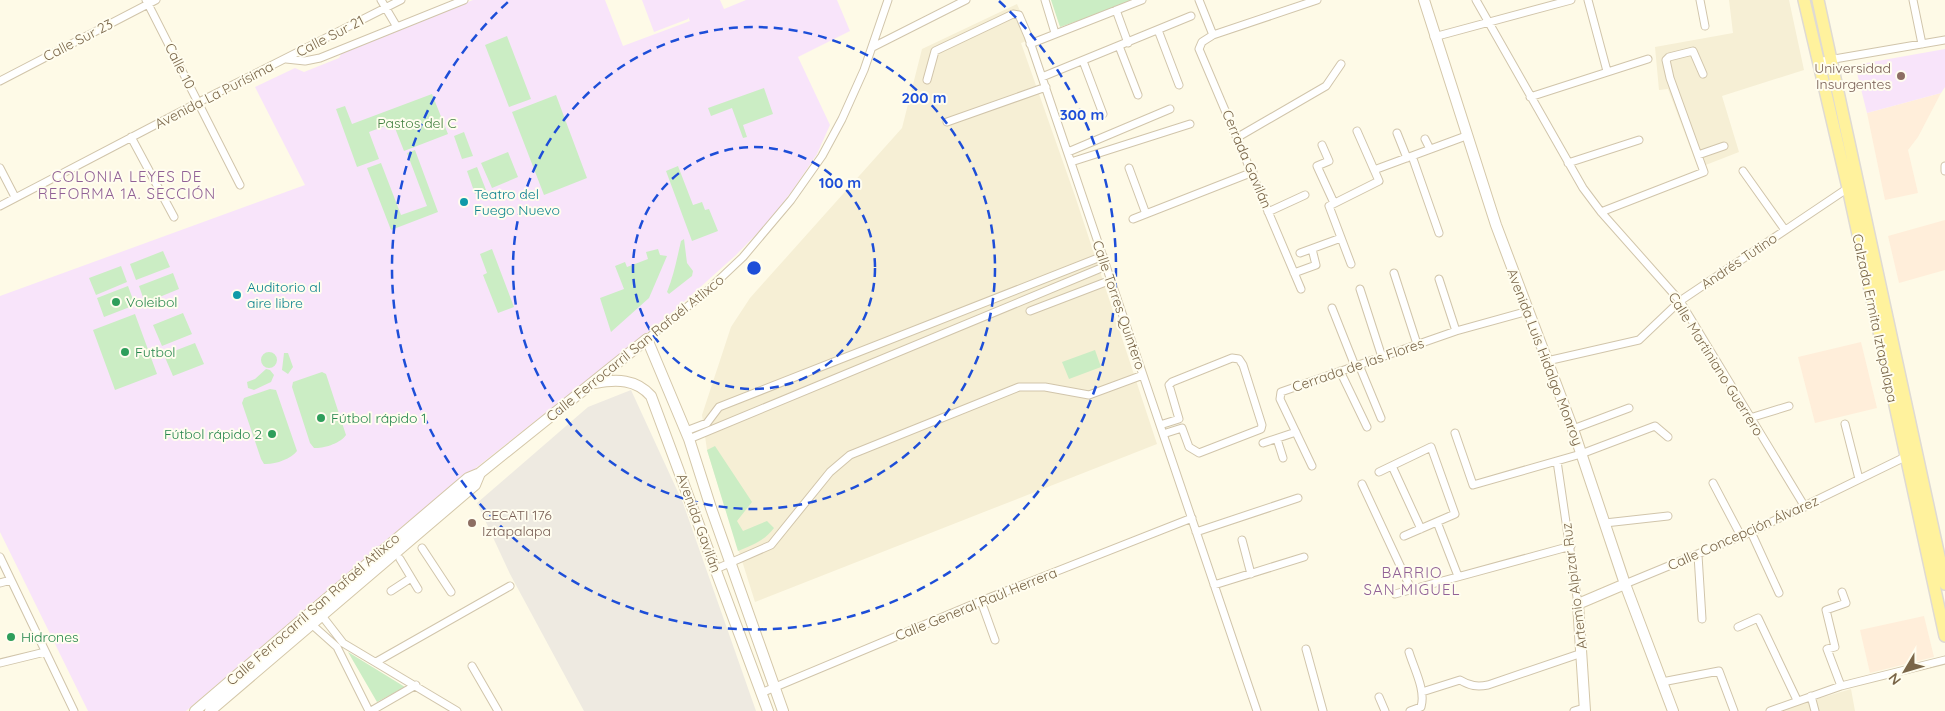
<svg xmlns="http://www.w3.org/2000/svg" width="1945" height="711" font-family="Quicksand,sans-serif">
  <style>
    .residential { fill: #f6efd5 }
    .commercial { fill: #ffeeda }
    .industrial { fill: #eeeae1 }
    .education { fill: #f8e4fa }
    .green { fill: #cbedc4 }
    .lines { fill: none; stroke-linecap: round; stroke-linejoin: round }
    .street-casing { stroke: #d1c5ab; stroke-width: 9 }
    .secondary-casing { stroke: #d4c7a9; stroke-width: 12 }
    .primary-casing { stroke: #dfdad3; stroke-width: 14 }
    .street { stroke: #fff; stroke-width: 7 }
    .secondary { stroke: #fff; stroke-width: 10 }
    .primary { stroke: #fff29d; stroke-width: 11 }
    .ring { fill: none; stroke: #1d4ed8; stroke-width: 2.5; stroke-dasharray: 9 6 }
    .education-dot { fill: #8d6e63; stroke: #fffdef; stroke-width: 2 }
    .culture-dot { fill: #0f9aa8; stroke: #fffdef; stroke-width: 2 }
    .leisure-dot { fill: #2e9e5b; stroke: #fffdef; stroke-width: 2 }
    .labels { text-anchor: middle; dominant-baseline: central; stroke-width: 4; stroke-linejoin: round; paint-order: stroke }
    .street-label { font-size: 14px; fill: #7a6649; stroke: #fffdef }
    .education-label { font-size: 14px; fill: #785e54; stroke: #fffdef; text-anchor: end }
    .park-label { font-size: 14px; fill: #438140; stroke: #fffdef }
    .culture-label { font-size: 14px; fill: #0d838f; stroke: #fffdef; text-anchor: start }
    .leisure-label { font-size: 14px; fill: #27864d; stroke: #fffdef; text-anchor: start }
    .neighbourhood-label { font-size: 15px; letter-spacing: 1px; fill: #916196; stroke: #fffdef }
    .centre { fill: #1d4ed8; stroke: #fffdef; stroke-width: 2.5 }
    .ring-label { font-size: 15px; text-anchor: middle; font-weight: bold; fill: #1d4ed8; stroke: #fffdef; stroke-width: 4; stroke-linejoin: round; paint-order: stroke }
  </style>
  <rect width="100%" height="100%" fill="#fefae7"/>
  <path class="residential" d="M1729,0H1789L1804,70L1722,96L1739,152L1698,168L1668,89L1659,90L1655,47L1733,33Z
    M1017,4L1032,39L1021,43L1075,196L1157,444L755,602L707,450L702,415L731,327L750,298L902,128L922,49Z
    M1851,689L1855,711H1778L1780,710Z"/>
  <path class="commercial" d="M1941,93L1918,137L1908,150L1918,193L1885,200L1867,113Z
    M1945,220V270L1899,283L1888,236Z
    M1861,342L1877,408L1815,423L1798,357Z
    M1924,616L1934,657L1870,673L1860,630Z"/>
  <path class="industrial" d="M631,390L683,503L756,711H584L510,574L477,503L588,407Z"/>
  <path class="education" d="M473,0H605L623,46L690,21L688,17V19L654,32L642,0H720L724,9L746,0H837L850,31L798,57L830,125L817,154L792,191L769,221L736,255L667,317L405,524L186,711H88L0,532V296L305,185L255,87L295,68L304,72L339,58L342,52Z
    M1945,49V87L1941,93L1867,113L1855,65Z"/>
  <path class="green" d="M1051,0H1139L1060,27Z
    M507,36L531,99L509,107L485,45Z
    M764,88L773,114L743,125L747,137L743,138L732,108L711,116L708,108Z
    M432,94L448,134L404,151L393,123L369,132L379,159L357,167L336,109L345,106L352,124Z
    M556,95L587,178L544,195L512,112Z
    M464,132L473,156L462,159L454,136Z
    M415,150L438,212L391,230L367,168L381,163L401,215L427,206L407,153Z
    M508,152L518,177L492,188L481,163Z
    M678,166L693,205L702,202L705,210L709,209L718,231L692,241L666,171Z
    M477,167L486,190L475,194L467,171Z
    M684,239L687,263L693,271L692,276L669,294L667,292C674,275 677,258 681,241Z
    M492,249L514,307L498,313L483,275L487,273L480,254Z
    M658,249L660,255L667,256L649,298L611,332L600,298L624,289L615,266L625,262L627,267L648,259L646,252Z
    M163,251L170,267L136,280L130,264Z
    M121,266L127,282L96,295L89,278Z
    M173,273L179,289L145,303L139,286Z
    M128,286L135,305L104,317L97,298Z
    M183,313L192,334L162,346L153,325Z
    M135,314L157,374L115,390L93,330Z
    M195,343L204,364L173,376L164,355Z
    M1095,350L1101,367L1069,379L1062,362Z
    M261 360a8 8 0 1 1 16 0a8 8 0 1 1-16 0Z
    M284,353H288L293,367L288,374L282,370Z
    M266,369L270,370L274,375L271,382L254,390L248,388L247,382L255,379Z
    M322,372L326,374L346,435C341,443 323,449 314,448L310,443L292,387L293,382Z
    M270,389L276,390L297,451C291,459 274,465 264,464L261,459L242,403L244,398Z
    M715,446L752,502L737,521L743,531L767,521L774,528C764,541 753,545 738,551L707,450Z
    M348,652L405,687L377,702Z"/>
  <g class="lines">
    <defs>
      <path id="street" d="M146,0L240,185
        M381,0L397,27
        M1045,0L1055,33
        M1199,0L1213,35
        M1476,0L1583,188L1601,212L1680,301L1805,507
        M1588,0L1607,71
        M1700,0L1705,26
        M1913,0L1922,44
        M1116,10L1128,43
        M1158,30L1179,85
        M1434,37L1571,0
        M1030,44L1142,0
        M1119,46L1138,95
        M873,47L966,0
        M286,59L305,61L320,58L464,0
        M1083,61L1103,114
        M1817,62L1945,40
        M1042,77L1191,16
        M927,80L935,51L1013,14L1019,15L1028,36L1257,711
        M0,81L156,0
        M1530,97L1648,59
        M947,122L1046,87
        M1397,133L1407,158
        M131,137L174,217
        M1238,137L1326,86L1341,64
        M1425,139L1430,149
        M1322,145L1329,161L1317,166L1334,203
        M1068,152L1170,109
        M1698,155L1724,146
        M1412,156L1439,233
        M1071,162L1190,124
        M1568,163L1639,140
        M1945,166V171
        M0,168L15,197
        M1129,168L1146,214
        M1374,170L1466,136
        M1743,171L1785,230
        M0,206L199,102L401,0
        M1268,212L1305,195
        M1601,212L1704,172L1670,78L1666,60L1669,57L1693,51L1703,74
        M1133,219L1253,172
        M1300,253L1341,238
        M1351,264L1329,206L1379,181L1357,131
        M1294,273L1316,265L1312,249
        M1394,273L1417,344
        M1439,279L1456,331
        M1301,289L1199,49L1202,42L1213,35L1317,0
        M1360,289L1382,357
        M1332,308L1355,366
        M1030,311L1111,280
        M647,339L707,291L743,257L791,200L822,156L842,119L864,70L888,0
        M1547,361L1639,340L1680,301L1848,188
        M1359,365L1381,418
        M1340,371L1367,427
        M1750,418L1789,406
        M1845,424L1859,479
        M1160,425L1179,419L1169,385L1172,382L1232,358L1239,359L1243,365L1262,425L1261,429L1199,453L1189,447L1182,428L1163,434
        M1573,429L1629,408
        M686,431L707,423L719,407L1103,256
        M1455,433L1473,485L1581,454L1655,426L1668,437
        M689,439L1106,266
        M1277,439L1283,458
        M1263,443L1296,432
        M1557,461L1578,604
        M1312,466L1280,399L1281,392L1456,331L1528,311
        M1392,466L1421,529
        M1379,472L1431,447L1455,514L1404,536
        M1713,483L1741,536
        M1362,484L1411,589
        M1437,522L1458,576
        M1605,523L1668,516
        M1196,532L1298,498
        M1751,532L1779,593
        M1242,540L1251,574
        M422,548L451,592
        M1698,555L1702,619
        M0,557L74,711
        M400,559L418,589
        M716,569L771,545L830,472L850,455L1019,387H1045L1089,395L1143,375
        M0,583L11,580
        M1625,584L1751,532L1905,457
        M1214,585L1304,557
        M391,591L411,578
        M1395,594L1571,546
        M981,601L995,640
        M319,612L343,643L457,711
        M309,622L337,647L369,711
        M1738,627L1758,618L1797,700
        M1306,649L1323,711
        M1409,652C1414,669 1426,690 1421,707L1410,711
        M376,662L510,586
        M0,663L45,652
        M472,666L498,711
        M1662,682L1719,671L1734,711
        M1841,686L1827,649L1835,647L1826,610L1846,603L1842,592
        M1422,692L1460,680C1470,686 1477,687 1488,685L1582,653
        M761,693L981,601L1192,518
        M1811,696L1815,711
        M1379,697L1385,711
        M371,711L416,685
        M1574,711L1584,708
        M1770,711L1841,686L1945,660"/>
      <path id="secondary" d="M1424,0L1496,225L1573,429L1625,584L1673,711
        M595,383C617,379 636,379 651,396L768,711
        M195,711L468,478L480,473L647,339L689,439L711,508L783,711
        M210,711L475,485L480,473
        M1585,711L1578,604L1625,584"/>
      <path id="primary" d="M1804,0L1848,188L1945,636
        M1818,0L1945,584"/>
    </defs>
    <use href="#street" class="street-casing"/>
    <use href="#secondary" class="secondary-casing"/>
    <use href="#primary" class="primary-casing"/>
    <use href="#street" class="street"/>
    <use href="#secondary" class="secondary"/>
    <use href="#primary" class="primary"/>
  </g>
  <g class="ring">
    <circle cx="754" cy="268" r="121"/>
    <circle cx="754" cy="268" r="241"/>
    <path d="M999 1A362 362 0 1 1 509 1"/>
  </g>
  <g class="education-dot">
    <circle cx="1901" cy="76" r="5"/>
    <circle cx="472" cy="523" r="5"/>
  </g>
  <g class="culture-dot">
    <circle cx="464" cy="202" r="5"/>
    <circle cx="237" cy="295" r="5"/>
  </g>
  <g class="leisure-dot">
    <circle cx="116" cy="302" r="5"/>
    <circle cx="125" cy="352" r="5"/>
    <circle cx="321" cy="418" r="5"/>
    <circle cx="272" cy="434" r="5"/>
    <circle cx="11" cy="637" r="5"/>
  </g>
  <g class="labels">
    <g class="street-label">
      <text transform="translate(330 36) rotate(-27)">Calle Sur 21</text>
      <text transform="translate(78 40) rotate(-27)">Calle Sur 23</text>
      <text transform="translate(180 66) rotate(63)">Calle 10</text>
      <text transform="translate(214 95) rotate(-27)">Avenida La Purísima</text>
      <text transform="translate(1247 159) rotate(67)">Cerrada Gavilán</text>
      <text transform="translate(1739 261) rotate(-34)">Andrés Tutino</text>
      <text transform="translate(1119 305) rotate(71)">Calle Torres Quintero</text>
      <text transform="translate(1875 318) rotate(78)">Calzada Ermita Iztapalapa</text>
      <text transform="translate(635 348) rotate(-39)">Calle Ferrocarril San Rafaél Atlixco</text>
      <text transform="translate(1545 357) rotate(69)">Avenida Luis Hidalgo Monroy</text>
      <text transform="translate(1716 364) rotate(58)">Calle Martiniano Guerrero</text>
      <text transform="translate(1358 365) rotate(-19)">Cerrada de las Flores</text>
      <text transform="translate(699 523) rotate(70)">Avenida Gavilán</text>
      <text transform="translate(1743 533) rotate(-24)">Calle Concepción Álvarez</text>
      <text transform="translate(1574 586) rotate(-97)">Artemio Alpizar Ruz</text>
      <text transform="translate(976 604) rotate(-22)">Calle General Raúl Herrera</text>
      <text transform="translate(313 609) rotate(-41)">Calle Ferrocarril San Rafaél Atlixco</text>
    </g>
    <g class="education-label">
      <text x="1891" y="68">Universidad<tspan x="1891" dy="16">Insurgentes</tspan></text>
      <text x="482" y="515" text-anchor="start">CECATI 176<tspan x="482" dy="16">Iztapalapa</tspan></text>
    </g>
    <g class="park-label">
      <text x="417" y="123">Pastos del C</text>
    </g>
    <g class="culture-label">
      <text x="474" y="194">Teatro del<tspan x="474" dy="16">Fuego Nuevo</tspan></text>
      <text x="247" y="287">Auditorio al<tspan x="247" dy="16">aire libre</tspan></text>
    </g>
    <g class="leisure-label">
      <text x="126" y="302">Voleibol</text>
      <text x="135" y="352">Futbol</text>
      <text x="331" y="418">Fútbol rápido 1</text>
      <text x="262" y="434" text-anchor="end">Fútbol rápido 2</text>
      <text x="21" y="637">Hidrones</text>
    </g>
    <g class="neighbourhood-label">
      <text x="127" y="176">COLONIA LEYES DE<tspan x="127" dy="17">REFORMA 1A. SECCIÓN</tspan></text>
      <text x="1412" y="572">BARRIO<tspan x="1412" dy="17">SAN MIGUEL</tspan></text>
    </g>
  </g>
  <circle cx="754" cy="268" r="8" class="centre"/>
  <g class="ring-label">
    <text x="924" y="103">200 m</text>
    <text x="1082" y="120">300 m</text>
    <text x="840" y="188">100 m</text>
  </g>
  <g transform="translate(1905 671) rotate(232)" stroke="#fffdef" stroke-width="4" paint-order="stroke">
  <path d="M0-4L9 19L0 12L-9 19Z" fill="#7a6649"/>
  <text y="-8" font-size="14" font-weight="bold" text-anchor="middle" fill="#7a6649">N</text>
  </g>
</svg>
